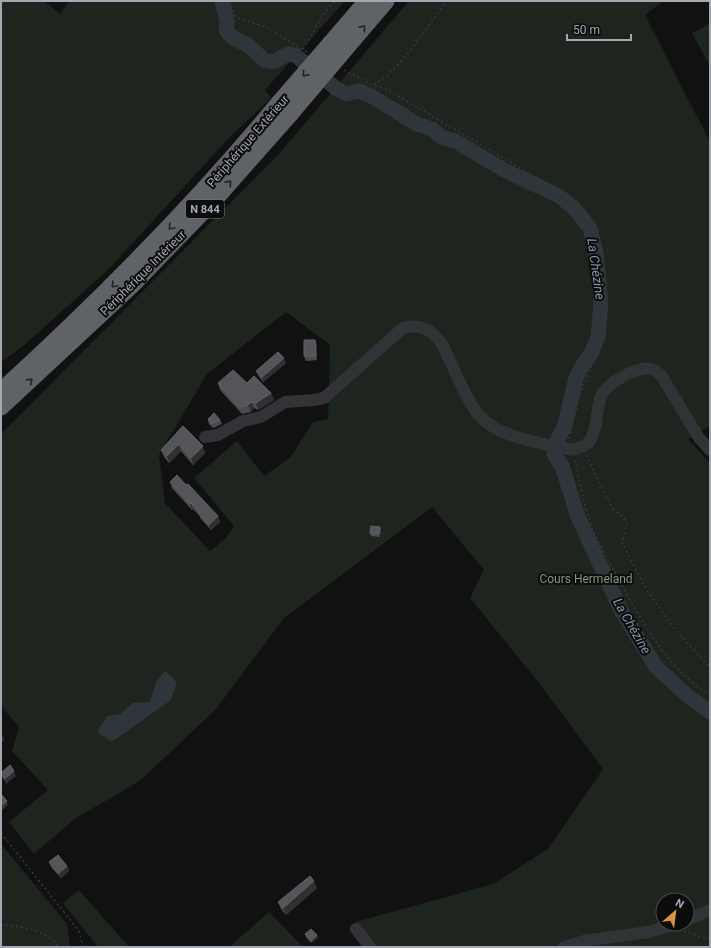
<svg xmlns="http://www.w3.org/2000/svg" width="711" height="948" font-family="Roboto,sans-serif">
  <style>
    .green { fill: #1e241e; fill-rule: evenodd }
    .water { fill: #2e363b }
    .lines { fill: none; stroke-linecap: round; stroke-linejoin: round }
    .river { stroke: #2e363b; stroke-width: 15 }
    .path { stroke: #383a3d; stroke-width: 1.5; stroke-dasharray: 2 3; stroke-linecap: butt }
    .minor { stroke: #323336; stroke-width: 12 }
    .highway { stroke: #5f6267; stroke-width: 17 }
    .highway-bridge { stroke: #5f6267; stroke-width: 17 }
    .wall { fill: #4a4b4e }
    .shaded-wall { fill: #2f3032 }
    .building { fill: #535559; stroke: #606267 }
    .oneway { stroke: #212224 }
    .labels { text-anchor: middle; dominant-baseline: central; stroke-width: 4; stroke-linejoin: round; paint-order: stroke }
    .shield { fill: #0c0c0d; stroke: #767a80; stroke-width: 1 }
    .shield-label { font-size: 11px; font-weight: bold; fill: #a4a9b1 }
    .street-label { font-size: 12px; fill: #a4a9b1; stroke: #0c0c0d }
    .park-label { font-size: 12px; fill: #7f9a7d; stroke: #0c0c0d }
    .water-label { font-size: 13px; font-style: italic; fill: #7e9aa8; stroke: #0c0c0d }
  </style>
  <rect width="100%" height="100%" fill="#111112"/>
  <path class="green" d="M1,1H44L60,14L69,1H345L265,90L271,98L228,139L107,271L22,347L1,362Z
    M409,1H663L645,15L710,142V426L688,439L710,463V947H373L355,922L493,884L548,849L603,769L539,683L470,598L484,570L432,507L284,618L216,709L140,781L76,818L34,854L9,822L48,790L12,751L19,727L1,706V434L278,155ZM286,312L330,345L328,419L313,422L291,457L264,476L237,441L194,478L234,526L227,537L210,551L165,503L159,455L207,374ZM663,900H687V924H663Z
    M710,23V66L692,33Z
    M1,844L67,924L70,947H1Z
    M79,890L129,947H98L63,903Z
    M269,912L303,947H229Z"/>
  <path class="water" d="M165,671L177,682L171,700L112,742L97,732L107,716L120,714L133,703L150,702L156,682Z"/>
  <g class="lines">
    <path class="river" d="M222,1L227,22L226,30L232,37L249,46L264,60L273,62L288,54L295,55L337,89L346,94L359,91L371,96L417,124L432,129L441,137L455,141L506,171L559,196L574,208L590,228L596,252L601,303L598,337L591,354L582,366L576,378L564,428L556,442L554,455L562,466L578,517L622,612L656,667L689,697L710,712"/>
    <path class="path" d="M229,1L236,17L266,27L307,52
      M303,49L325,12L335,1
      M344,70L373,85L386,89L570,197L583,210L592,226L601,251L606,317L599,349L580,394L569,439
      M374,84C394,77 433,20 446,1
      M586,455L612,508L622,516L627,523L622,543L648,592L676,631L710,667
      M575,460C580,483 584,506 592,528C598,543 607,557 614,571C635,609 670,675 710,694
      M1,833L79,931L83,947
      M1,925C20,926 48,929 58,947
      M684,932C694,932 700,940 710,938"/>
    <path class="minor" d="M205,437L218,435L243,421L261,417L285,402L314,400L324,398L403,328C421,323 432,330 442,344C453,366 462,390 475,410C493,438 543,443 573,450C579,448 588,445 591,439C598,426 596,409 601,396C607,383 637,366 651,369C655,370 658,373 661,375L699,438L710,450
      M687,920L710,910
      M356,929L370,947
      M564,947L584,941L648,932L677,924"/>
    <path class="highway" d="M330,44L367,1
      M340,55L386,1
      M1,391C102,299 192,208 279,103
      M1,407L131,286L215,199L291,113"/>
    <path class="highway-bridge" d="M279,103L330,44
      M291,113L340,55"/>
  </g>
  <path class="wall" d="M315,340L317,345V360L306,361L304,356Z
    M286,363L263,382L258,375L256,371Z
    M218,383H247L271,393L274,400L258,410L254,408L251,412L242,414L220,390Z
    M208,419L220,420L222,424L213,428L209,424Z
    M183,426L205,453L193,465L181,451L169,463L164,457L161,450Z
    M170,482L218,516L220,522L211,530L201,519L199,515L193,509L192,510L172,488Z
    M380,527L381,529L380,537L371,536L370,533Z
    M49,862L67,866L69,871L61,878L51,867Z
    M317,888L286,915L281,909L278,902Z
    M305,934L317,935L318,938L311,943L306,937Z"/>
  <path class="shaded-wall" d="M315,340L317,345V360L316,356Z
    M284,358L286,363L263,382L262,377Z
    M271,393L274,400L258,410L256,403Z
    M251,402L254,408L251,412L248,405Z
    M179,444L181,451L169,463L167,456Z
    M203,446L205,453L193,465L191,458Z
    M191,503L193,509L192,510L190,504Z
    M218,516L220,522L211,530L209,525Z
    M380,527L381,529L380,537L379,534Z
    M3,736L4,740L1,743V737Z
    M14,771L16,776L6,784L4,779Z
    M7,801L8,805L1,811V806Z
    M67,866L69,871L61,878L59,873Z
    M314,881L317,888L286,915L283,908Z
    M317,935L318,938L311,943V941Z"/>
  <path class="building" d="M304,340H315L316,356H304Z
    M278,352L284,358L262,377L256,371Z
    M233,370L247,383L254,376L271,393L256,403L251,402L248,405L239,407L218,383Z
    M214,413L220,420L211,424L208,419Z
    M183,426L203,446L191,458L179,444L167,456L161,450Z
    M177,475L186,485L188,484L218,516L209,525L199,514L200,512L191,503L190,504L170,482Z
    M371,526L380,527L379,534L370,533Z
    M10,765L14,771L4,779L1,773Z
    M1,794L7,801L1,806Z
    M58,855L67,866L59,873L49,862Z
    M310,876L314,881L283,908L278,902Z
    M311,929L317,935L311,941L305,934Z"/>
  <defs><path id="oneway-chevron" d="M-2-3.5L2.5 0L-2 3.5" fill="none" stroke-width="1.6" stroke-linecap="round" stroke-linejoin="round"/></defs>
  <g class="oneway">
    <use href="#oneway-chevron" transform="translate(363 28) rotate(-50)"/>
    <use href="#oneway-chevron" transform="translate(305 74) rotate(130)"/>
    <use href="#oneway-chevron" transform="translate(229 183) rotate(-48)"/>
    <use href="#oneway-chevron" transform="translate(171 227) rotate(133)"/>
    <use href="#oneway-chevron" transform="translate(114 285) rotate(135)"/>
    <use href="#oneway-chevron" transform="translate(30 381) rotate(-42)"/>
  </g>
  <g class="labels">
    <rect class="shield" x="186" y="200" width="38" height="18" rx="3"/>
    <g class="shield-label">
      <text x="205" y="209">N 844</text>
    </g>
    <g class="street-label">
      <text transform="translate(248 141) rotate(-49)">Périphérique Extérieur</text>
      <text transform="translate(143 273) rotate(-45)">Périphérique Intérieur</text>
    </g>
    <g class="park-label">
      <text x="586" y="579">Cours Hermeland</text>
    </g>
    <g class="water-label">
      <text transform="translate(596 269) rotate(82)">La Chézine</text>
      <text transform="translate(632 626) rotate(60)">La Chézine</text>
    </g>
  </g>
  <rect width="711" height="948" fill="none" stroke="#a4a9b1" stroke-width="4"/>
  <g transform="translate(675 912) rotate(28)"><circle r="19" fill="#0c0c0d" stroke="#494b4f"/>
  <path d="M0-3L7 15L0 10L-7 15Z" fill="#da9341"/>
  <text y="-6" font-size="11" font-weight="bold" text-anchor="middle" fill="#a4a9b1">N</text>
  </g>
  <path d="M567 34v6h64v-6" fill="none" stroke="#a4a9b1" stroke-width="2"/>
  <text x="573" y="34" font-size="12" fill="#a4a9b1" stroke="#0c0c0d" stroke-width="3" paint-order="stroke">50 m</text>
</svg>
